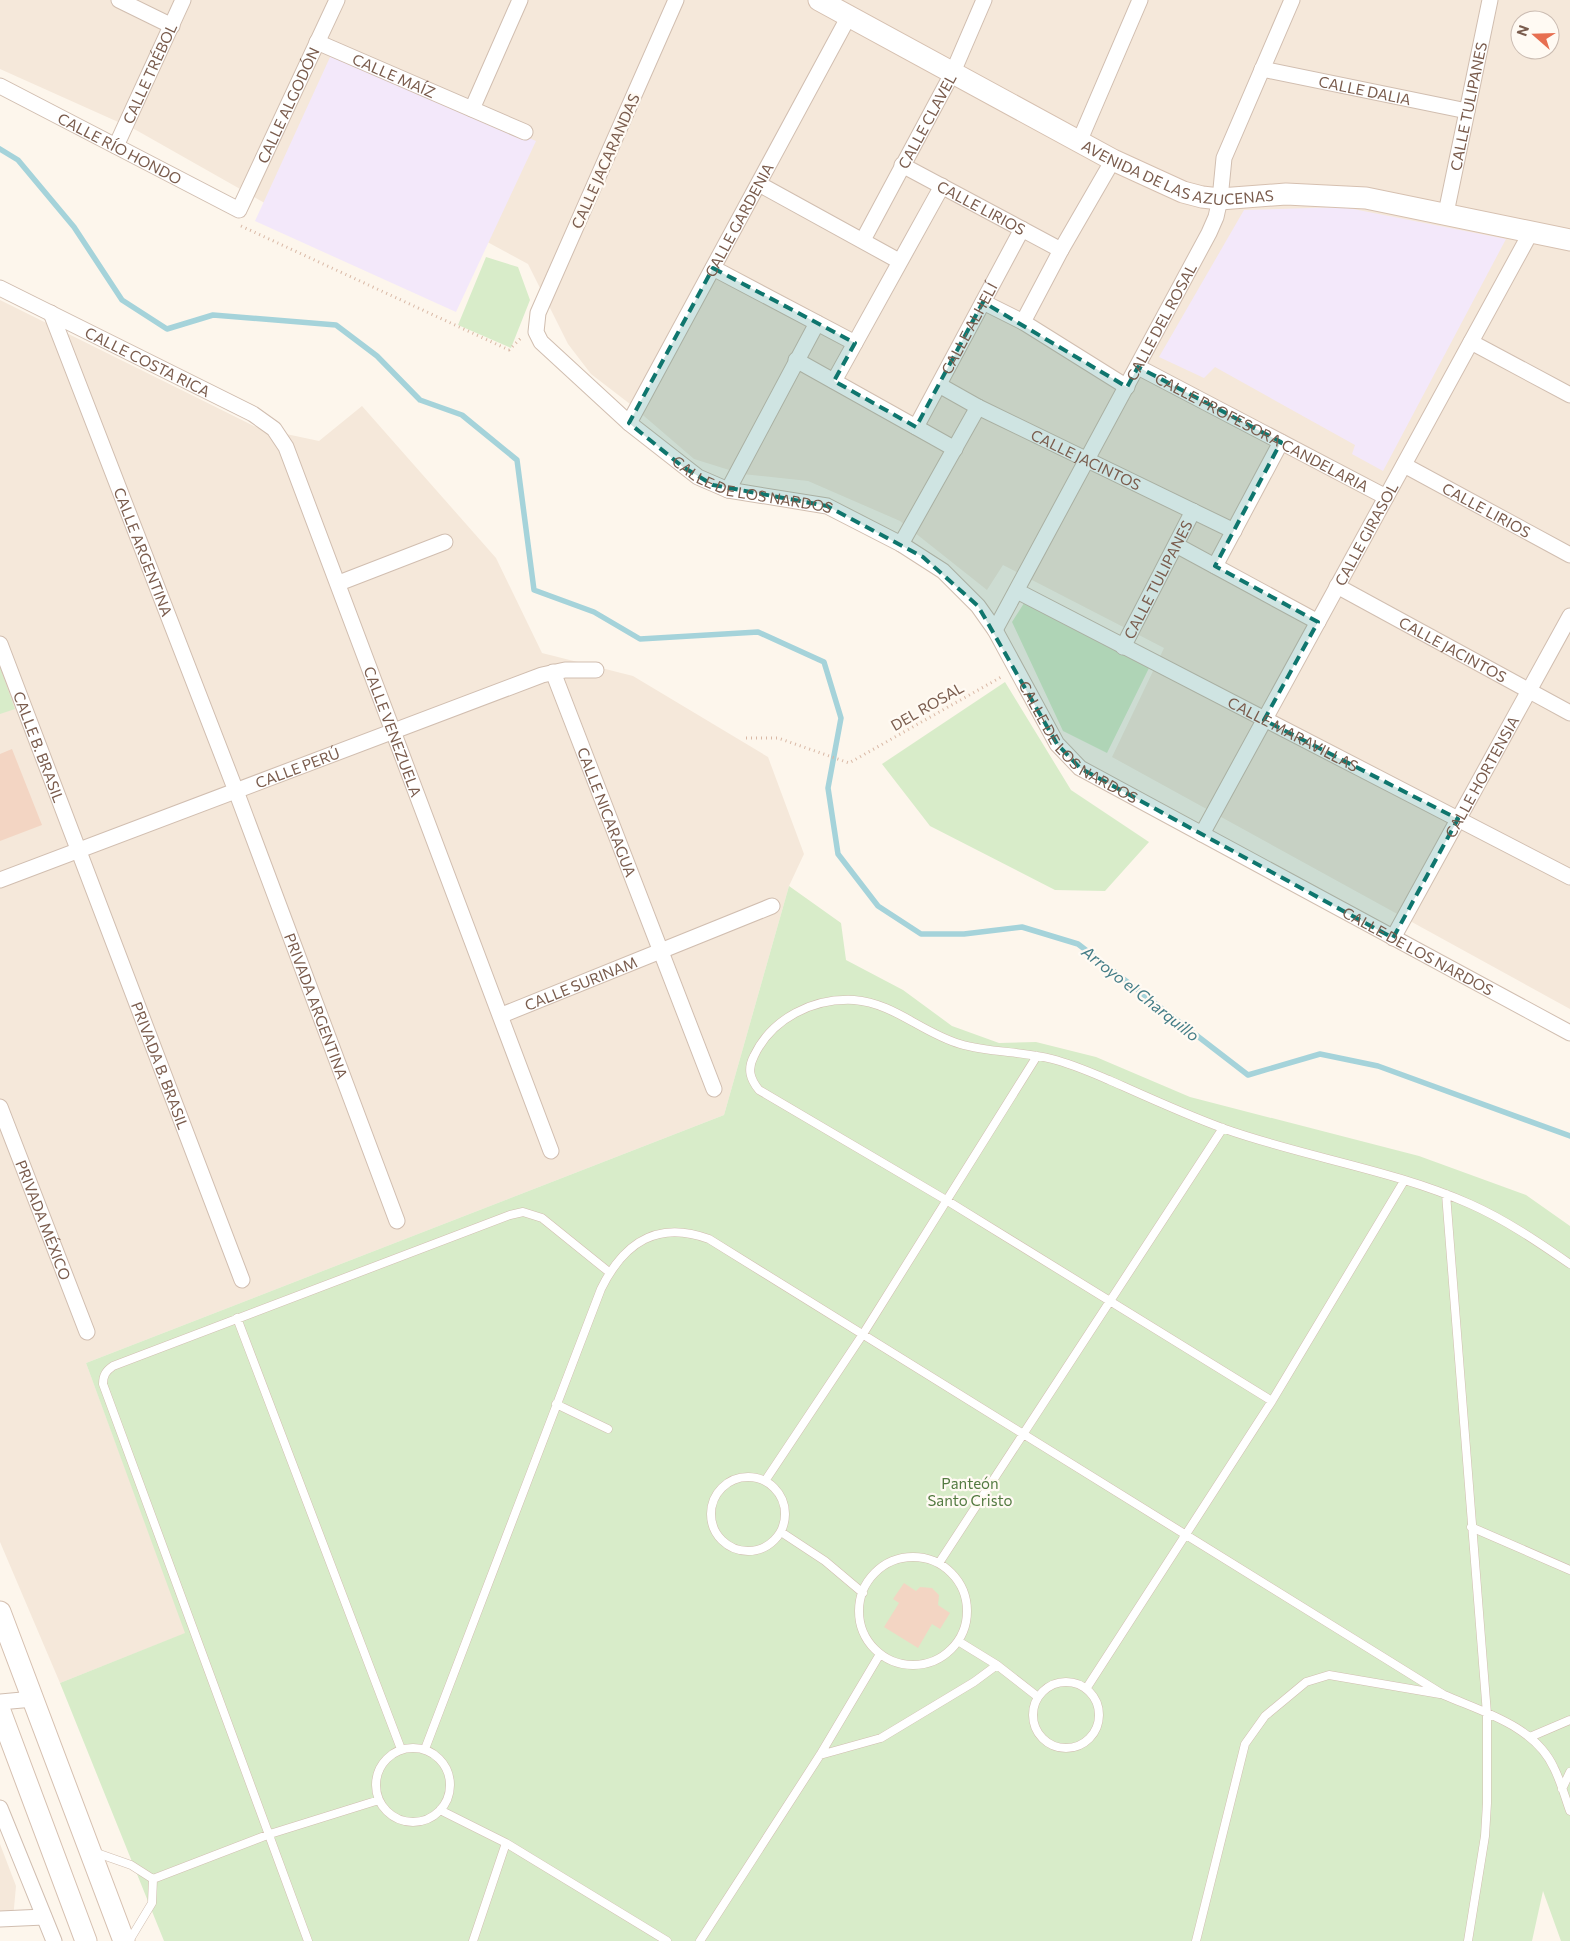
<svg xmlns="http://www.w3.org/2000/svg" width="1570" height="1941" font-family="Commissioner,sans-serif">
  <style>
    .residential { fill: #f5e8da; fill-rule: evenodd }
    .education { fill: #f3e8fa }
    .green { fill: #d8ecc9 }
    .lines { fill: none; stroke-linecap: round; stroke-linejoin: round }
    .stream { stroke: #a5d3da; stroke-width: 5.5 }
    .building { fill: #f3d5c3 }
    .lane-casing { stroke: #d1beb0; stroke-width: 9 }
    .street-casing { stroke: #d1beb0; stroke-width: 17 }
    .secondary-casing { stroke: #d6c0b0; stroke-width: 23 }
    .path { stroke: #d9b8a5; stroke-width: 3; stroke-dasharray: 1 4; stroke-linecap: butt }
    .lane { stroke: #fff; stroke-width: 8 }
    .street { stroke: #fff; stroke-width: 15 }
    .secondary { stroke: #fff; stroke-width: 21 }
    .marked { fill: #0f766e; fill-opacity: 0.2; stroke: #0f766e; stroke-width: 4; stroke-dasharray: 10 6; stroke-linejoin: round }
    .labels { text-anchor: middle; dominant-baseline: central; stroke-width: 4.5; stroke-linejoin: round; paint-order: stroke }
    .street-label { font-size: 15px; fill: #7a5c4d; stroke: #fffaf3 }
    .park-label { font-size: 15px; fill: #537a41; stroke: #fffaf3 }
    .water-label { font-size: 16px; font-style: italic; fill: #437c86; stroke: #fffaf3 }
  </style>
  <rect width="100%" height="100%" fill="#fdf6ec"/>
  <path class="residential" d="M0,0H1570V1009L1112,757L1164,648L1003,565L987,590L900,521L808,481L742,474L694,459L630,404L591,374L568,344L528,264L480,238L448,307L136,130L0,69ZM1520,20H1550V50H1520Z
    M0,300L258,428L319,441L362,406L496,558L542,653L633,676L768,757L804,854L789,886L724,1115L86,1363L186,1633L60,1683L0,1542Z
    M0,1844L16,1886L13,1919L0,1921Z"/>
  <path class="education" d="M331,55L536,141L456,312L255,221Z
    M1343,207L1506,239L1383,471L1352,454L1355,445L1215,367L1204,378L1159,357L1244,210Z"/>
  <path class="green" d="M486,257L518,267L530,300L511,348L458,325Z
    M1026,600L1151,664L1107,753L1063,731L1012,622Z
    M0,667L15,709L0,714Z
    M1005,682L1071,790L1149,842L1105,891L1055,890L930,826L882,764Z
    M789,886L841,923L846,960L903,990L952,1026L999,1043L1036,1042L1096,1057L1190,1097L1419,1156L1526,1195L1570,1226V1941H1561L1543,1891L1532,1941H164L60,1683L185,1633L86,1363L724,1115Z"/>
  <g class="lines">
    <path class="stream" d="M0,149L18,160L74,227L122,300L167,329L213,315L336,325L377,356L420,400L462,415L517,460L534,590L594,612L640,639L758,632L824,662L841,718L828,788L838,854L878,906L921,934H964L1022,927L1078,944L1248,1075L1320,1054L1378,1066L1570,1136"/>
  </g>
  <path class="building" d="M12,749L42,825L0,841V754Z
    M904,1583L916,1591L920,1587L932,1588L939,1595L938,1605L950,1613L940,1629L932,1624L918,1648L884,1627L899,1603L893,1599Z"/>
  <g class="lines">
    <defs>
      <path id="lane" d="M1446,1194L1487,1714V1803L1485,1836L1468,1941
        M237,1318L401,1749
        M1272,1401L946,1200L759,1090C750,1079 747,1069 754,1056C772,1018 813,998 854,1000C894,1003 922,1033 960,1044C990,1053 1022,1051 1052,1059C1072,1064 1090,1072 1109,1080C1147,1097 1186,1115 1225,1129C1304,1157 1394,1170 1470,1204C1506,1220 1538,1242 1570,1264
        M556,1404L608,1429
        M711 1514a37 37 0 1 1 74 0a37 37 0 1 1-74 0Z
        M765,1481L863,1334L1037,1056
        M1471,1527L1570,1570
        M781,1532L825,1561L863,1593
        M859 1611a54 54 0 1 1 108 0a54 54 0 1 1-108 0Z
        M939,1563L1223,1128
        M958,1641L997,1665L1038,1697
        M1033 1715a33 33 0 1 1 66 0a33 33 0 1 1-66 0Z
        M1086,1689L1272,1401L1404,1181
        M1530,1737L1570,1720
        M376 1785a37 37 0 1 1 74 0a37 37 0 1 1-74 0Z
        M425,1749L601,1289C624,1242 658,1220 709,1239L1444,1695C1483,1712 1535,1726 1554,1768C1561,1782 1565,1797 1570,1811
        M820,1755L881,1738L974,1682L997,1665
        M1562,1789L1570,1772
        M440,1810L506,1843L667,1941
        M94,1852L131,1865L153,1879
        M153,1879L270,1834L379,1800
        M129,1941L152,1903L153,1879
        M308,1941L103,1384C103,1375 106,1371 113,1366L510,1215L523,1212L542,1218L609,1272
        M473,1941L506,1843
        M700,1941L820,1755L880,1654
        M1196,1941L1245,1744L1265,1716L1306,1682L1329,1675L1440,1694"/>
      <g id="street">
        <path d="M119,0L172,26"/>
        <path id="s1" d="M676,0L538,313L536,332L541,342L629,423L698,477L728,490L827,506L901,544L943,571L978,606L995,630L1057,744L1080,768L1570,1033"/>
        <path id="s2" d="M317,42L525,132"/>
        <path id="s3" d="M1262,69L1467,111"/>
        <path id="s4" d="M0,86L239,210L337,0"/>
        <path d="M472,109L520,0"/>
        <path d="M1079,142L1140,0"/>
        <path id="s5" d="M116,146L183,0"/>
        <path id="s6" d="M902,165L1061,250"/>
        <path d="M759,184L899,261"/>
        <path id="s7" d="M1446,213L1490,0"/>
        <path id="s8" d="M863,240L953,72L984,0"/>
        <path d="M713,268L855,343"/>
        <path id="s9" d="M0,288L253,414L274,429L286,447L551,1151"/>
        <path d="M983,302L1023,322L1127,387"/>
        <path id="s10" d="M51,313L236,791L397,1221"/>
        <path d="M1023,322L1061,250L1113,160"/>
        <path d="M1471,342L1570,395"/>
        <path d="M796,360L955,449"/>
        <path id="s11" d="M1138,367L1386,497"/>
        <path d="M834,381L942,186"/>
        <path id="s12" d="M939,385L978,407L1234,531"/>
        <path id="s13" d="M629,423L849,16"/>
        <path id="s14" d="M916,427L1022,229"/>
        <path id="s15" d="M1404,465L1570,555"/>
        <path d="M728,490L817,323"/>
        <path d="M901,544L978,407"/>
        <path d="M1176,545L1318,622"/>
        <path d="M1215,566L1281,442"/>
        <path d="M339,583L445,542"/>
        <path id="s16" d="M1337,586L1570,713"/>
        <path id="s17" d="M1017,591L1570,877"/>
        <path id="s18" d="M995,630L1209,233L1216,217L1220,199L1224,158L1292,0"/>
        <path id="s19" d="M0,644L242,1280"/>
        <path id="s20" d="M1123,647L1193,511"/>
        <path id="s21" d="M553,672L714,1089"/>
        <path id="s22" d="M1202,834L1531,232"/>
        <path id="s23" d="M0,880L542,675L565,670H596"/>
        <path id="s24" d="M1393,938L1570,616"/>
        <path id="s25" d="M502,1015L772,906"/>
        <path id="s26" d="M0,1107L87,1332"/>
        <path d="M0,1702L33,1699"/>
        <path d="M0,1808L54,1941"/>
        <path d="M0,1919L44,1917"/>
      </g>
      <g id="secondary">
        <path id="s27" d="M819,0L1113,160L1183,192L1202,197L1220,199L1286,194L1366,198L1570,240"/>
        <path d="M0,1612L124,1941"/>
        <path d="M0,1711L86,1941"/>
      </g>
    </defs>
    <use href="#lane" class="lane-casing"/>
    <use href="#street" class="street-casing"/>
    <use href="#secondary" class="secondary-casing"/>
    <path class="path" d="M241,226L509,350L522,337
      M746,738H778L849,763L1003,676"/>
    <use href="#lane" class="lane"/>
    <use href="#street" class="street"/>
    <use href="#secondary" class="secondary"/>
  </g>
  <path class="marked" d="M713,268L855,343L834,381L916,427L983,302L1127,387L1138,367L1281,442L1215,566L1318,622L1264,720L1458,819L1393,938L1080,768L1057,744L978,606L923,557L827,506L713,485L683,467L629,423Z"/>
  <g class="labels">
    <g class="street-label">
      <text stroke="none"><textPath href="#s5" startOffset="80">CALLE TRÉBOL</textPath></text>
      <text stroke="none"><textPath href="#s2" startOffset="84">CALLE MAÍZ</textPath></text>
      <text stroke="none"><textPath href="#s3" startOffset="105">CALLE DALIA</textPath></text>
      <text stroke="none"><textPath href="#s4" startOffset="385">CALLE ALGODÓN</textPath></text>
      <text stroke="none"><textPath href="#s7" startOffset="109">CALLE TULIPANES</textPath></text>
      <text stroke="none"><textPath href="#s8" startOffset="135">CALLE CLAVEL</textPath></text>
      <text stroke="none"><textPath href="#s4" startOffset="135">CALLE RÍO HONDO</textPath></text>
      <text transform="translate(605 161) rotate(-66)">CALLE JACARANDAS</text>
      <text stroke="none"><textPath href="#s27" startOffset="402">AVENIDA DE LAS AZUCENAS</textPath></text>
      <text stroke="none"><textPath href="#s6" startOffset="90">CALLE LIRIOS</textPath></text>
      <text stroke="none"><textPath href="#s13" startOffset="231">CALLE GARDENIA</textPath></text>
      <text stroke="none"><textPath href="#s18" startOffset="350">CALLE DEL ROSAL</textPath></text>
      <text stroke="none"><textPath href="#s14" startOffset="112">CALLE ALHELÍ</textPath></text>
      <text stroke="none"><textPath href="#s9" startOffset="165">CALLE COSTA RICA</textPath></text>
      <text stroke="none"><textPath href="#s11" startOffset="140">CALLE PROFESORA CANDELARIA</textPath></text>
      <text stroke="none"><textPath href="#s12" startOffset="165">CALLE JACINTOS</textPath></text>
      <text stroke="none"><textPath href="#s1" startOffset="634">CALLE DE LOS NARDOS</textPath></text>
      <text stroke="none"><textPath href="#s15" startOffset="94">CALLE LIRIOS</textPath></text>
      <text stroke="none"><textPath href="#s22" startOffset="342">CALLE GIRASOL</textPath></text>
      <text stroke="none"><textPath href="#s10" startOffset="256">CALLE ARGENTINA</textPath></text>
      <text stroke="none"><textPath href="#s20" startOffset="76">CALLE TULIPANES</textPath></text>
      <text stroke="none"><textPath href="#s16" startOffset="132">CALLE JACINTOS</textPath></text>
      <text transform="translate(927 706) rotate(-30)">DEL ROSAL</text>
      <text stroke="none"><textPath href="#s9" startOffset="634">CALLE VENEZUELA</textPath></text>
      <text stroke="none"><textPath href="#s17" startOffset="311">CALLE MARAVILLAS</textPath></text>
      <text stroke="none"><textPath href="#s1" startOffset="1068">CALLE DE LOS NARDOS</textPath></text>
      <text stroke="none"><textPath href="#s19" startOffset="110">CALLE B. BRASIL</textPath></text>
      <text stroke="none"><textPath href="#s23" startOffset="318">CALLE PERÚ</textPath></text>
      <text stroke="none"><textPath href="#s24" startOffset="184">CALLE HORTENSIA</textPath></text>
      <text stroke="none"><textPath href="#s21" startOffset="150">CALLE NICARAGUA</textPath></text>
      <text stroke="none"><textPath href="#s1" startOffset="1472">CALLE DE LOS NARDOS</textPath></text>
      <text stroke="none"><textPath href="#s25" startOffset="85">CALLE SURINAM</textPath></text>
      <text stroke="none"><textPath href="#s10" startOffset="742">PRIVADA ARGENTINA</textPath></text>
      <text stroke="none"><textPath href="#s19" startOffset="451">PRIVADA B. BRASIL</textPath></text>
      <text stroke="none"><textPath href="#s26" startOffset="121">PRIVADA MÉXICO</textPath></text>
    </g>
    <g class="park-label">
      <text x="970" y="1483">Panteón<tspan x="970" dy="17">Santo Cristo</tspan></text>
    </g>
    <g class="water-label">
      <text transform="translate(1141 993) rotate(38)">Arroyo el Charquillo</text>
    </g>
  </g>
  <g transform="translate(1535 35) rotate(290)"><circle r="24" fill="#fffaf3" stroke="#cabbb1"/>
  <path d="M0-4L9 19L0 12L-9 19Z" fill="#e76f51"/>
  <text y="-8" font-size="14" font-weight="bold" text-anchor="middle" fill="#7a5c4d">N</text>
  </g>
</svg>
